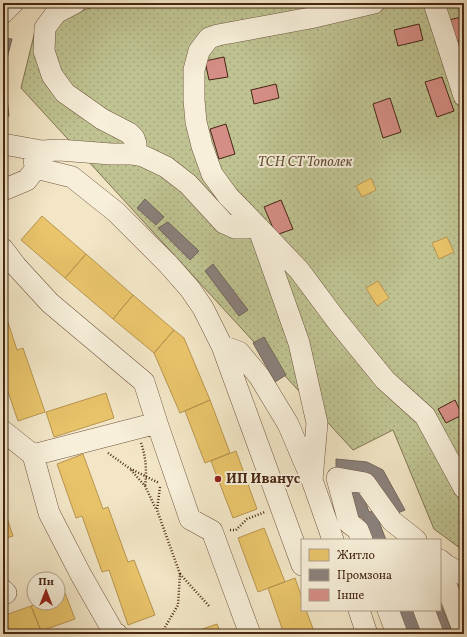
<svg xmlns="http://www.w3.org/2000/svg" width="467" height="637" font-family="Vollkorn,serif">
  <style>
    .park { fill: url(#park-dots); stroke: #827452 }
    .homes { fill: #e9c46a; stroke: #b89550 }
    .industry { fill: #8a817c; stroke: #76665c }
    .building { fill: #d58e85; stroke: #462613 }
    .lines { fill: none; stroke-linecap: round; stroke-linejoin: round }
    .minor-casing { stroke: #715640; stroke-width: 22 }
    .path { stroke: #462613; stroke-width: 2.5; stroke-dasharray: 1 2; stroke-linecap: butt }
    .minor { stroke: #f7efda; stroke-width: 21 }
    .poi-dot { fill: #8f2418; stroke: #f7efda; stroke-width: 1.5 }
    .labels { text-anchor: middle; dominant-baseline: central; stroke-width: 4; stroke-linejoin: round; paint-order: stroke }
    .park-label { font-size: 14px; font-style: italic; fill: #644d33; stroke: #f7efda }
    .poi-label { font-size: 14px; font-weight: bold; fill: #462613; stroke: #f7efda; text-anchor: start }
  </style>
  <defs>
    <pattern id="park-dots" width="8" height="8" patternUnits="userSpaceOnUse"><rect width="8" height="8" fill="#bfc392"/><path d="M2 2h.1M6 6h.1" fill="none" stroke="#a6a77d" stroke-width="1.8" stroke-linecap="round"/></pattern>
  </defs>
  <rect width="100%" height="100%" fill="#f2e6c6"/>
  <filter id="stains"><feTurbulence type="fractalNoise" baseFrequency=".005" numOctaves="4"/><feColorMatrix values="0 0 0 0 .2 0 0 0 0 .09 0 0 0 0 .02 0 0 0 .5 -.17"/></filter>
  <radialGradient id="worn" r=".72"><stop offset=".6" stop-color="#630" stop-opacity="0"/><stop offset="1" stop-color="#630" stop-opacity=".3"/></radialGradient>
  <path class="park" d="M104,3H464V551L434,529L393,430L353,450L21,88L36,27Z"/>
  <path class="homes" d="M371,178L376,190L362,197L356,186Z
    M42,216L86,254L65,278L21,240Z
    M447,237L454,252L439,259L432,243Z
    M86,254L133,295L113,319L65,278Z
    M378,281L389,298L377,306L366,288Z
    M133,295L174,330L154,353L113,319Z
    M3,307L17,350L23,348L45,412L18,421L3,377Z
    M174,330L184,338L210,400L180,413L154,353Z
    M106,393L114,418L54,437L46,412Z
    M210,400L230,453L205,463L185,411Z
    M236,451L257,509L233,518L211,461Z
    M83,454L103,509L108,507L128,562L134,560L155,615L128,625L109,570L102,572L82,516L76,518L57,464Z
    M3,506L13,536L3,539Z
    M264,528L285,582L258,592L238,538Z
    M295,578L302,598V610H306L315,634H284L268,588Z
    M65,593L75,619L41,631L31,606L39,603H58V596Z
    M31,606L41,631L33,634H3V616Z
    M217,624L221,634H192L191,633Z"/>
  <path class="industry" d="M3,38L12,39L4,70L9,116L3,117Z
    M145,199L164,217L156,225L137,208Z
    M168,222L199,251L190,260L158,228Z
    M213,264L248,310L239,316L205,271Z
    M264,337L286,375L275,382L253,343Z
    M336,459L367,462L383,470L405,510L393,515L336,471Z
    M360,486L369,512L375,511L386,540H371L362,517L356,518L347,490Z
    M464,583V613L454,587Z
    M440,602L453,634H440L431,610H440Z
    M397,610H413L422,634H406Z"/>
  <path class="building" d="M461,17L464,27V40L455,42L449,20Z
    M419,24L423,40L398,46L394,30Z
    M224,57L228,77L209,80L205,61Z
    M442,77L454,111L437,117L425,82Z
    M276,84L279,98L254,104L251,90Z
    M390,98L401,132L383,138L373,104Z
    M226,124L235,154L219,159L210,129Z
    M281,200L293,229L276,235L264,207Z
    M455,400L462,415L446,423L438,409Z"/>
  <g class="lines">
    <defs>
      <path id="minor" d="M75,3L56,13L45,28L44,51L52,75L65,93L102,119L129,133L134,138L136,144L135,149L131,154
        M434,3L464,96
        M3,13L13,3
        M3,144L42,151
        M36,168L72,177L116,212L168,264L190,289L203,308L222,346L239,352L259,376L288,424L312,480L333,540
        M3,190L27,180L36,168L34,161L36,155L42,151L59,150L111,154H131L143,156L166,167L188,184L224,223L235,228H247L258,227L299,270L337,321L385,380L425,416L464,488
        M3,249L16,266L50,303L144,382L157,423L33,455L49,513L81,575L114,633L117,634
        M222,346L302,565
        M157,423L190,519L212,531L250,634
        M3,431L33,455
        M312,480L317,423L299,343L258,227L228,196L212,174L202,146L196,122L194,100V70L199,51L209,38L218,35L310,18L374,3
        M362,540L358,530L349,523L337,478L365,483L392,521L416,540
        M440,560L446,565L464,575
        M440,569L464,632
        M3,590L6,593L3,594
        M359,610L367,634
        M388,610L397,634
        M424,610L433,634"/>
    </defs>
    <use href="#minor" class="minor-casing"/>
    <path class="path" d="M141,443C146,457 147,472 145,486
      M108,453L129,468L159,483
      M131,470L145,486L156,509
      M160,487L157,510L180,574L178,605L161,634
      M230,530H236L247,519L265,512
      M180,574L209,606"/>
    <use href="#minor" class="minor"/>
  </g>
  <circle class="poi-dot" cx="218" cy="479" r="4"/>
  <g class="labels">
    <g class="park-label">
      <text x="305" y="162">ТСН СТ Тополек</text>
    </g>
    <g class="poi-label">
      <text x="226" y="479">ИП Иванус</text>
    </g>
  </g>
  <rect width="467" height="637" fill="none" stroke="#f2e6c6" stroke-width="16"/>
  <rect x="4" y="4" width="459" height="629" fill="none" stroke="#462613" stroke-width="2"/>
  <rect x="8" y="8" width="451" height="621" fill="none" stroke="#462613"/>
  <rect x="301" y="539" width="140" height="72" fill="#f7efda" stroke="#b09f8a"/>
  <rect x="309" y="549" width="20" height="12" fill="#e9c46a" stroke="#b09f8a"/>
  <text x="337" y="559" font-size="12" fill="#462613">Житло</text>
  <rect x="309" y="569" width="20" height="12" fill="#8a817c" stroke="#b09f8a"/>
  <text x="337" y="579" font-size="12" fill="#462613">Промзона</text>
  <rect x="309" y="589" width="20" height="12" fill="#d58e85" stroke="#b09f8a"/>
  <text x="337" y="599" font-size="12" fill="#462613">Інше</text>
  <g transform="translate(46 591)"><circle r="19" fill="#f7efda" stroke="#b09f8a"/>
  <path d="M0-3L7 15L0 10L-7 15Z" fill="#8f2418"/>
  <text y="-6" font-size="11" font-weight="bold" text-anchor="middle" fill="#462613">Пн</text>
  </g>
  <rect width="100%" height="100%" filter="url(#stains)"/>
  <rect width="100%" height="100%" fill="url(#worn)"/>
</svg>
